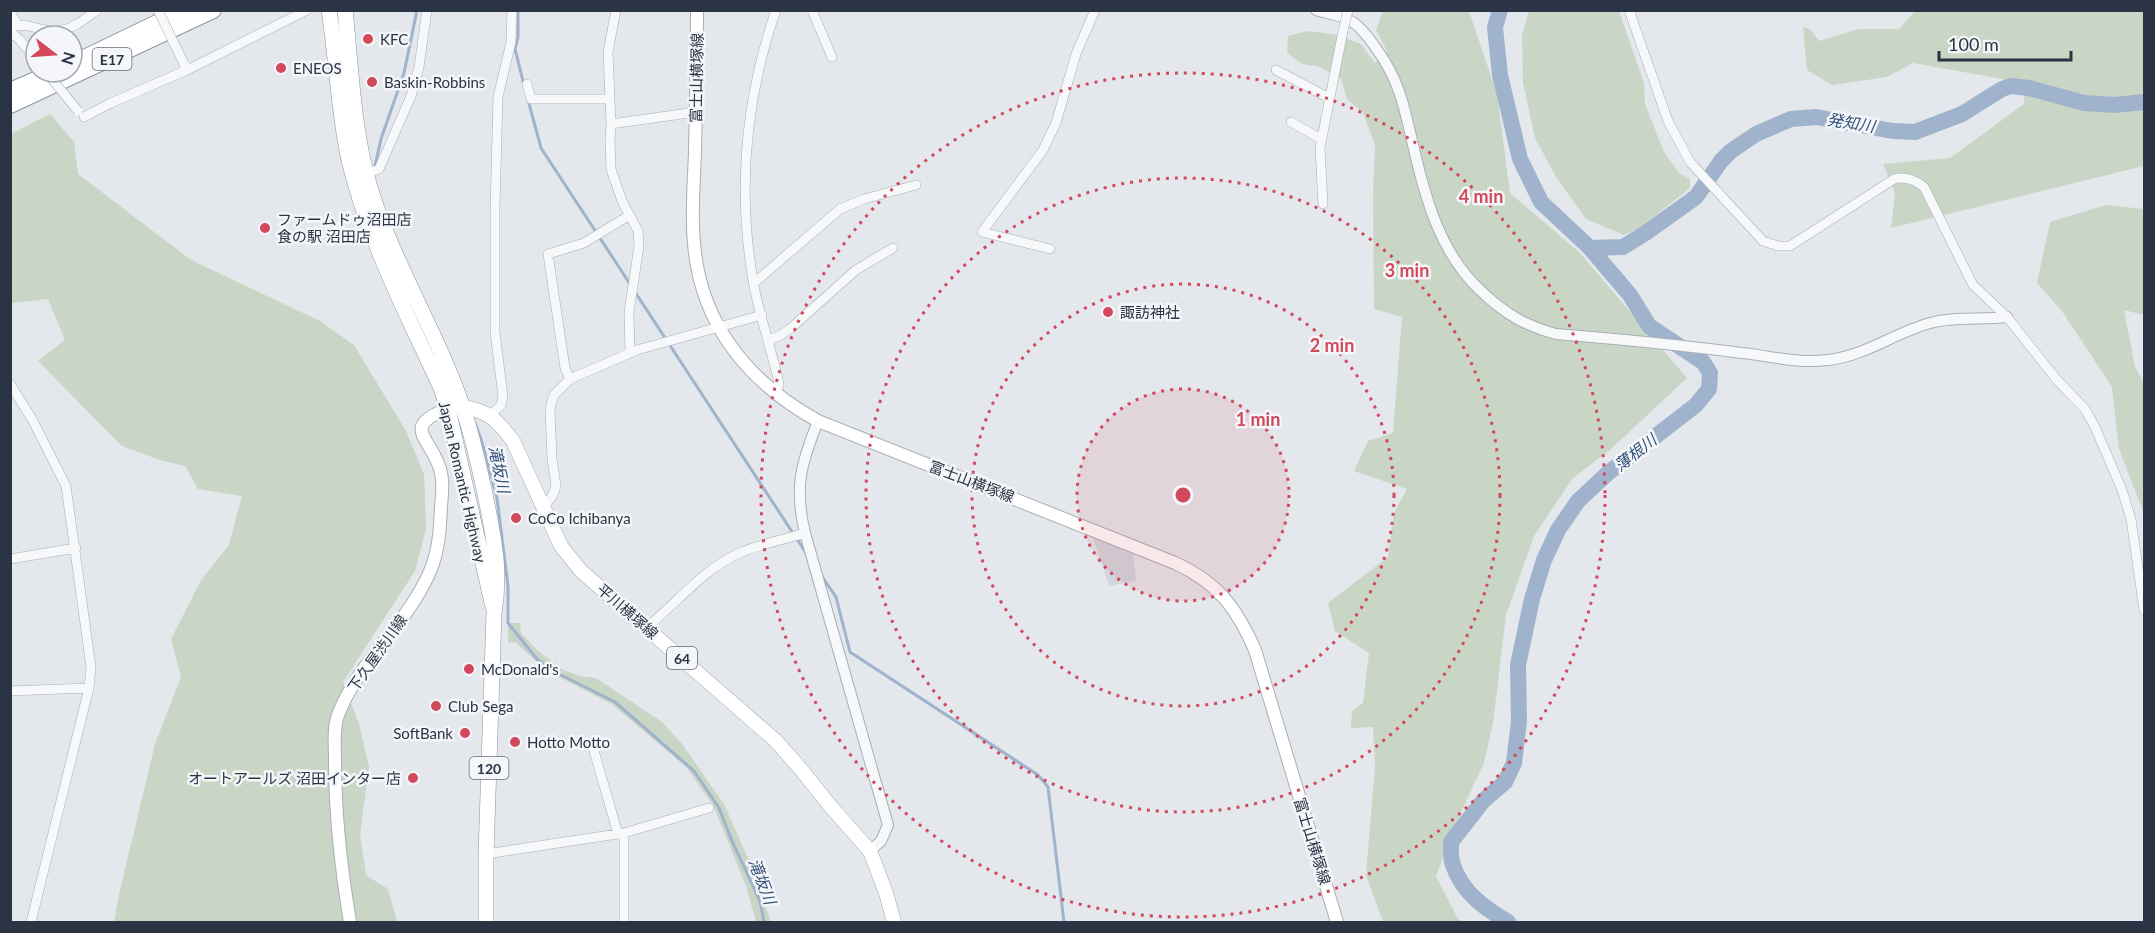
<svg xmlns="http://www.w3.org/2000/svg" width="2155" height="933" font-family="Lato,'Noto Sans JP',sans-serif">
  <style>
    .built { fill: #d2d6de }
    .green { fill: #c9d6c5 }
    .lines { fill: none; stroke-linecap: round; stroke-linejoin: round }
    .stream { stroke: #9fb4cc; stroke-width: 3 }
    .river { stroke: #9fb4cc; stroke-width: 16 }
    .minor-casing { stroke: #a9aeb7; stroke-width: 10 }
    .tertiary-casing { stroke: #a9aeb7; stroke-width: 12 }
    .secondary-casing { stroke: #a9aeb7; stroke-width: 14 }
    .primary-casing { stroke: #a3abb8; stroke-width: 15 }
    .trunk-casing { stroke: #8b94a3; stroke-width: 16 }
    .motorway-casing { stroke: #8b94a3; stroke-width: 18 }
    .minor { stroke: #f7f8fa; stroke-width: 9 }
    .tertiary { stroke: #f7f8fa; stroke-width: 10 }
    .secondary { stroke: #fff; stroke-width: 12 }
    .primary { stroke: #fff; stroke-width: 14 }
    .trunk { stroke: #fff; stroke-width: 15 }
    .motorway { stroke: #fff; stroke-width: 16 }
    .minor-bridge-casing { stroke: #a9aeb7; stroke-width: 10; stroke-linecap: butt }
    .minor-bridge { stroke: #f7f8fa; stroke-width: 9 }
    .ring { fill: none; stroke: #d1495b; stroke-width: 3; stroke-dasharray: 3 6 }
    .poi-dot { fill: #d1495b; stroke: #f4f6f9; stroke-width: 2 }
    .labels { text-anchor: middle; dominant-baseline: central; stroke-width: 5; stroke-linejoin: round; paint-order: stroke }
    .shield { fill: #f4f6f9; stroke: #676e7b; stroke-width: 1.5 }
    .shield-label { font-size: 14px; font-weight: bold; fill: #2b3445 }
    .poi-label { font-size: 15px; fill: #2b3445; stroke: #f4f6f9; text-anchor: start }
    .street-label { font-size: 15px; fill: #2b3445; stroke: #f4f6f9 }
    .water-label { font-size: 16px; font-style: italic; fill: #34527a; stroke: #f4f6f9 }
    .centre { fill: #d1495b; stroke: #f4f6f9; stroke-width: 3 }
    .ring-label { font-size: 18px; text-anchor: middle; font-weight: bold; fill: #d1495b; stroke: #f4f6f9; stroke-width: 5; stroke-linejoin: round; paint-order: stroke }
  </style>
  <rect width="100%" height="100%" fill="#e4e7ec"/>
  <path class="built" d="M1093,537L1133,554L1136,581L1109,586Z"/>
  <path class="green" d="M1383,11H1469L1497,94L1510,193L1579,252L1687,378L1611,449L1572,479L1534,536L1506,615L1493,723L1484,763L1461,812L1436,876L1458,919L1464,922H1383L1366,875L1375,766L1373,727L1351,728L1352,711L1363,703L1369,653L1335,631L1328,603L1388,557L1394,513L1407,489L1354,471L1368,441L1393,433L1402,317L1374,309L1373,195L1375,145L1363,113L1347,99L1341,79L1320,67L1302,64L1287,53L1288,36L1308,31L1337,35L1361,44L1375,63L1387,51L1376,30Z
    M1529,11H1619L1644,83L1645,104L1664,152L1679,173L1690,179V188L1642,226L1624,235L1586,219L1556,177L1535,138L1523,83L1522,35Z
    M1915,11H2144V166L1891,228L1895,193L1883,164L1950,158L2024,104L2025,83L1913,63L1887,77L1832,85L1807,70L1803,27L1810,29L1819,41L1858,29H1899Z
    M50,114L74,142L78,174L191,260L320,321L354,345L406,431L424,474L426,529L415,571L343,682L359,724L369,766L360,834L366,875L388,889L397,922H114L120,890L155,744L181,677L171,639L201,580L229,545L242,496L198,489L185,466L160,460L122,446L38,361L65,340L48,299L11,303V134Z
    M2106,205L2144,209V315L2124,310L2135,367L2144,383V514L2119,449L2112,387L2062,311L2037,283L2050,222Z
    M508,623H520L521,633L538,651L563,670L580,676L596,678L662,722L682,744L724,804L754,872L771,922H756L746,886L713,805L686,767L613,705L546,670L515,642L508,643Z"/>
  <g class="lines">
    <path class="stream" d="M518,10V37L515,49L524,85
      M528,100L541,148L630,284
      M374,170L381,139L404,73L417,10
      M635,292L806,553
      M475,423L481,439L497,498L508,586V623L537,659L557,673L615,702L694,771L719,808L732,841L760,901L764,922
      M821,575L836,597L850,652L1038,775L1048,787L1064,922"/>
    <path class="river" d="M1500,10L1495,27L1500,75L1520,159L1541,202L1590,248L1630,295L1649,326L1703,362L1710,373L1709,389L1696,405L1608,473L1578,501L1558,530L1544,560L1532,599L1518,665L1519,721L1514,763L1505,782L1483,801L1451,842C1451,849 1450,858 1453,865C1462,892 1484,908 1508,922
      M1590,248L1623,247L1647,232L1696,197L1721,161L1731,151L1756,134L1791,119L1816,117L1893,131L1915,132L1962,114L2002,89L2011,86L2029,88L2084,103L2114,105L2144,102"/>
    <defs>
      <path id="minor" d="M812,10L832,57
        M1629,10L1668,121L1690,162L1763,241L1778,246H1790L1894,179C1906,176 1915,180 1924,187L1973,285L2007,317L2057,380L2085,409L2095,427L2122,490L2131,519L2144,610
        M10,12L18,25
        M10,28C27,20 41,33 58,31C72,30 86,18 97,10
        M10,32L19,39L36,59
        M1276,70L1329,98
        M527,84L531,99H610
        M84,117L111,103L187,70L307,10
        M1291,122L1321,139
        M611,124L608,52L616,10
        M366,174L379,169L411,96L419,67L427,10
        M1323,204L1320,148L1343,31
        M1050,249L982,232L1043,150L1056,123L1076,54L1095,10
        M754,283L840,209L864,199L916,185
        M769,340L781,335L791,328L856,270L893,248
        M630,353L629,312L639,246L638,231L622,201L611,169L610,141L611,124L696,112
        M570,379L565,368L548,254L584,243L630,215
        M10,384L32,419L66,486L91,667L89,688L31,922
        M775,394L779,385L778,379C771,348 760,317 754,286C737,193 745,100 776,10
        M490,416L501,405L503,397L495,332V209L498,97L511,42L512,10
        M544,507L553,495L556,486L552,459L550,410L552,401L554,395L570,379L637,350L762,315
        M10,559L76,548
        M647,627C678,602 704,568 742,552C762,544 785,539 805,533
        M10,691L89,688
        M592,744L618,834
        M624,833V922
        M486,854L624,833L709,808"/>
      <path id="tertiary" d="M1316,10C1329,14 1343,15 1354,23C1364,30 1371,41 1378,51C1401,83 1405,112 1414,149C1426,201 1441,254 1481,291C1504,313 1525,326 1556,334C1618,339 1680,345 1742,353C1771,356 1798,364 1828,360C1865,356 1894,333 1930,323C1954,316 1982,320 2007,317
        M818,421C801,464 794,487 805,533L888,825L881,841L870,851"/>
      <path id="secondary" d="M697,10C697,58 696,105 695,152C694,182 691,213 694,243C700,324 749,383 818,421L1175,563C1218,583 1236,607 1255,650L1337,922
        M350,922C341,868 335,815 335,760C335,745 333,729 338,715C359,660 409,623 431,569C439,549 440,528 441,507C442,494 444,479 439,466C429,437 401,426 448,409"/>
      <path id="primary" d="M462,407C488,410 498,421 513,441L561,546L581,571L775,740L799,767L832,808L870,851L886,893L894,922"/>
      <path id="trunk" d="M329,10C337,60 338,111 349,160C368,240 407,314 441,388L448,409L493,607
        M345,10C352,75 353,141 375,203C399,273 439,337 463,408C474,442 482,478 489,514C496,550 500,576 494,613L486,854V922"/>
      <path id="motorway" d="M72,64L184,10
        M10,91L54,72
        M10,105L213,10"/>
    </defs>
    <use href="#minor" class="minor-casing"/>
    <use href="#tertiary" class="tertiary-casing"/>
    <use href="#secondary" class="secondary-casing"/>
    <use href="#primary" class="primary-casing"/>
    <use href="#trunk" class="trunk-casing"/>
    <use href="#motorway" class="motorway-casing"/>
    <use href="#minor" class="minor"/>
    <use href="#tertiary" class="tertiary"/>
    <use href="#secondary" class="secondary"/>
    <use href="#primary" class="primary"/>
    <use href="#trunk" class="trunk"/>
    <use href="#motorway" class="motorway"/>
    <defs>
      <path id="minor-bridge" d="M158,10L184,64
        M1343,31L1348,10
        M46,72L78,111"/>
    </defs>
    <use href="#minor-bridge" class="minor-bridge-casing"/>
    <use href="#minor-bridge" class="minor-bridge"/>
  </g>
  <circle cx="1183" cy="495" r="106" fill="#d1495b" fill-opacity=".12"/>
  <g class="ring">
    <circle cx="1183" cy="495" r="106"/>
    <circle cx="1183" cy="495" r="211"/>
    <circle cx="1183" cy="495" r="317"/>
    <circle cx="1183" cy="495" r="422"/>
  </g>
  <g class="poi-dot">
    <circle cx="368" cy="39" r="6"/>
    <circle cx="281" cy="68" r="6"/>
    <circle cx="372" cy="82" r="6"/>
    <circle cx="265" cy="228" r="6"/>
    <circle cx="1108" cy="312" r="6"/>
    <circle cx="516" cy="518" r="6"/>
    <circle cx="469" cy="669" r="6"/>
    <circle cx="436" cy="706" r="6"/>
    <circle cx="465" cy="733" r="6"/>
    <circle cx="515" cy="742" r="6"/>
    <circle cx="413" cy="778" r="6"/>
  </g>
  <g class="labels">
    <g class="shield">
      <rect x="92.5" y="48" width="39" height="22" rx="4.5"/>
      <rect x="667" y="647" width="30" height="22" rx="4.5"/>
      <rect x="469.5" y="757" width="39" height="22" rx="4.5"/>
    </g>
    <g class="shield-label">
      <text x="112" y="59">E17</text>
      <text x="682" y="658">64</text>
      <text x="489" y="768">120</text>
    </g>
    <g class="poi-label">
      <text x="380" y="39">KFC</text>
      <text x="293" y="68">ENEOS</text>
      <text x="384" y="82">Baskin-Robbins</text>
      <text x="277" y="219">ファームドゥ沼田店<tspan x="277" dy="17">食の駅 沼田店</tspan></text>
      <text x="1120" y="312">諏訪神社</text>
      <text x="528" y="518">CoCo Ichibanya</text>
      <text x="481" y="669">McDonald's</text>
      <text x="448" y="706">Club Sega</text>
      <text x="453" y="733" text-anchor="end">SoftBank</text>
      <text x="527" y="742">Hotto Motto</text>
      <text x="401" y="778" text-anchor="end">オートアールズ 沼田インター店</text>
    </g>
    <g class="street-label">
      <text transform="translate(696 78) rotate(-89)">富士山横塚線</text>
      <text transform="translate(972 481) rotate(21)">富士山横塚線</text>
      <text transform="translate(463 482) rotate(77)">Japan Romantic Highway</text>
      <text transform="translate(628 611) rotate(41)">平川横塚線</text>
      <text transform="translate(377 653) rotate(-55)">下久屋渋川線</text>
      <text transform="translate(1313 841) rotate(73)">富士山横塚線</text>
    </g>
    <g class="water-label">
      <text transform="translate(1851 122) rotate(9)">発知川</text>
      <text transform="translate(1635 452) rotate(-38)">薄根川</text>
      <text transform="translate(500 469) rotate(78)">滝坂川</text>
      <text transform="translate(763 881) rotate(69)">滝坂川</text>
    </g>
  </g>
  <circle cx="1183" cy="495" r="9" class="centre"/>
  <g class="ring-label">
    <text x="1481" y="203">4 min</text>
    <text x="1407" y="277">3 min</text>
    <text x="1332" y="352">2 min</text>
    <text x="1258" y="426">1 min</text>
  </g>
  <rect width="2155" height="933" fill="none" stroke="#2b3445" stroke-width="24"/>
  <g transform="translate(54 54) rotate(107)"><circle r="28" fill="#f4f6f9" stroke="#a4a8b1" stroke-width="1.5"/>
  <path d="M0-4.5L10 22L0 15L-10 22Z" fill="#d1495b"/>
  <text y="-9" font-size="16" font-weight="bold" text-anchor="middle" fill="#2b3445">N</text>
  </g>
  <path d="M1939 51v9h132v-9" fill="none" stroke="#2b3445" stroke-width="3"/>
  <text x="1948" y="51" font-size="18" fill="#2b3445" stroke="#f4f6f9" stroke-width="4.5" paint-order="stroke">100 m</text>
</svg>
